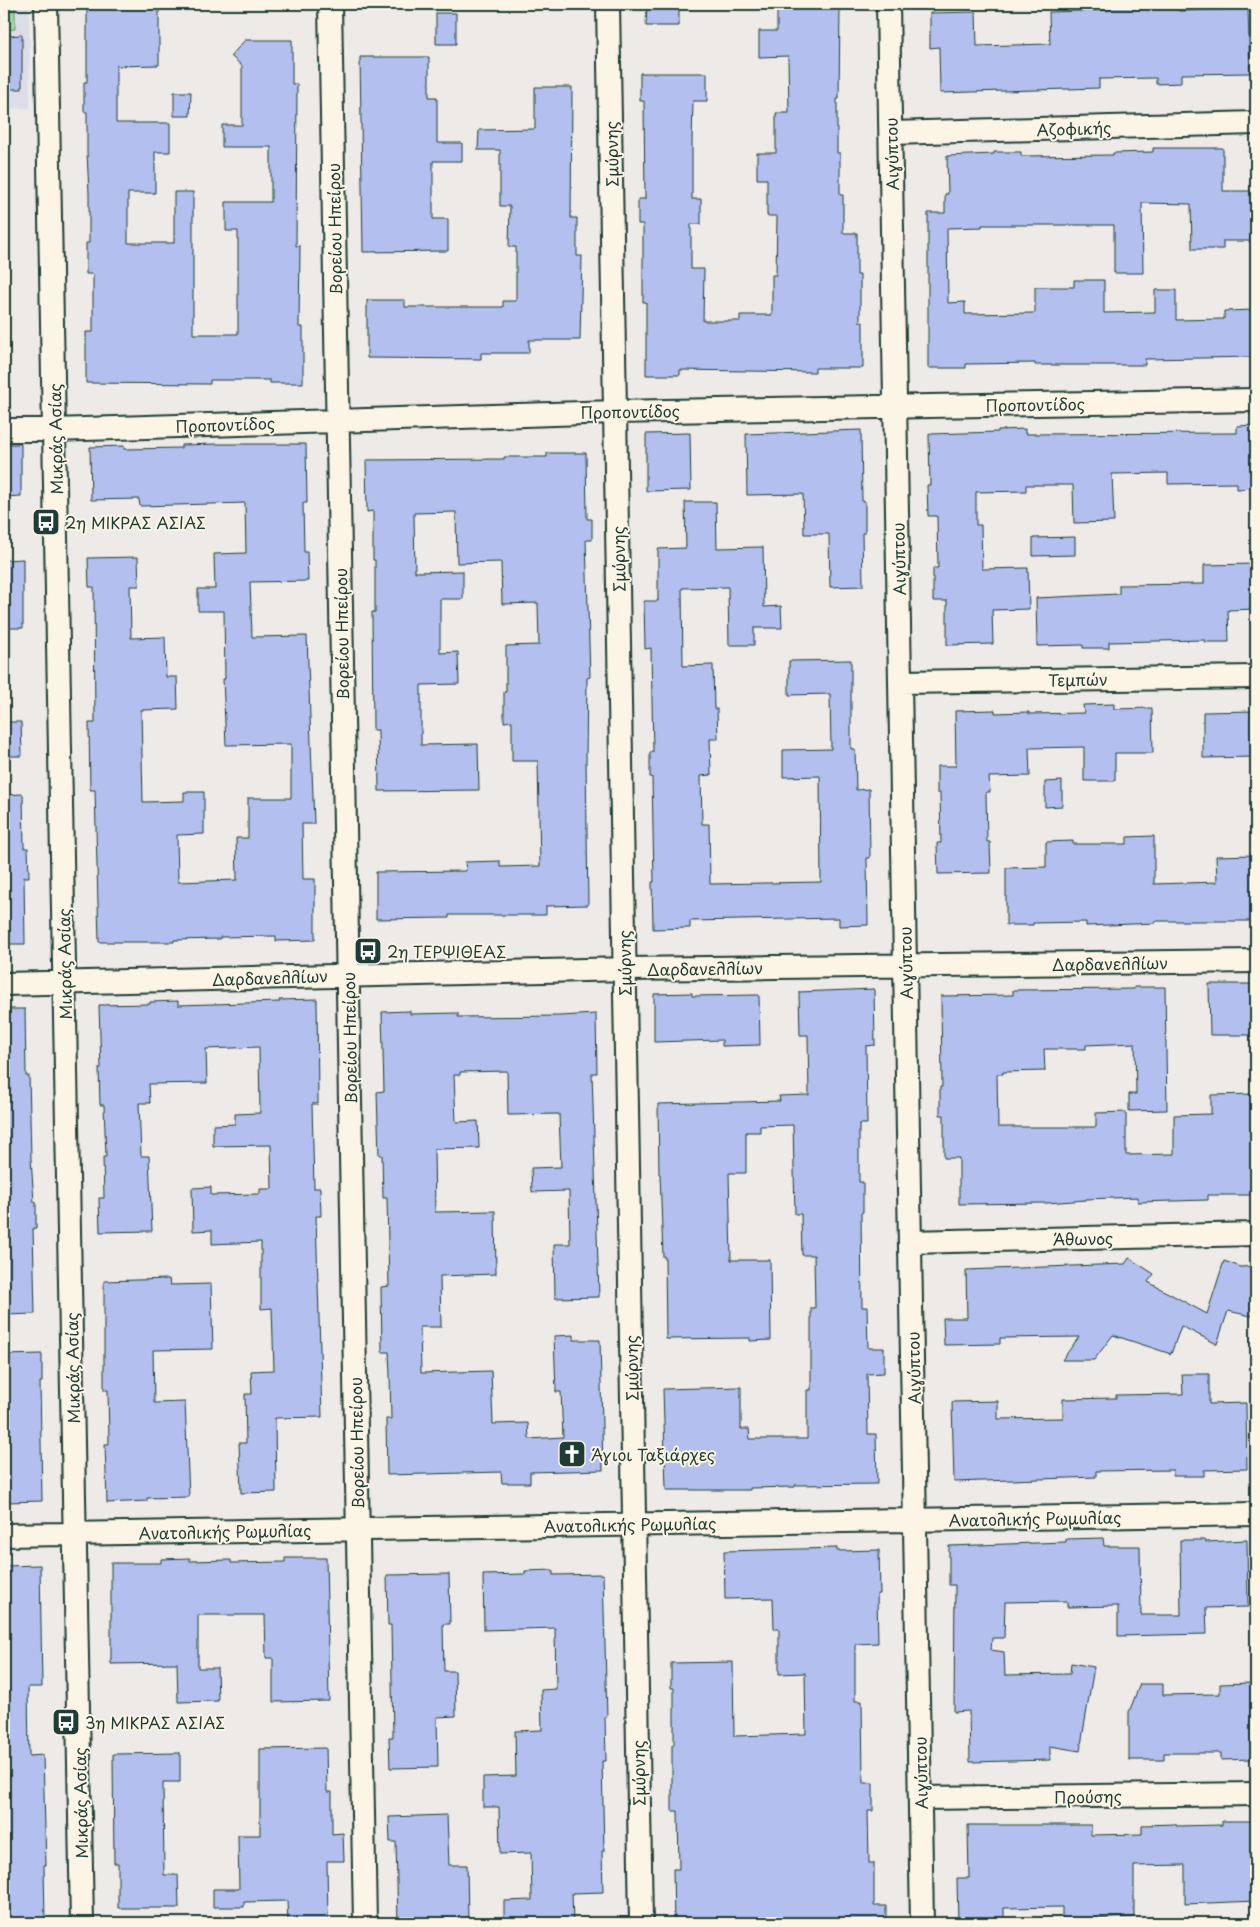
<svg xmlns="http://www.w3.org/2000/svg" width="1260" height="1927" font-family="'Playpen Sans',sans-serif">
  <style>
    .built { fill: #dcdde9 }
    .green { fill: #a2dba0; stroke: #608c6a }
    .building { fill: #b3bfef; stroke: #1f3d34 }
    .lines { fill: none; stroke-linecap: round; stroke-linejoin: round }
    .minor-casing { stroke: #1f3d34; stroke-width: 26 }
    .minor { stroke: #fcf5e5; stroke-width: 22 }
    .labels { text-anchor: middle; dominant-baseline: central; stroke-width: 4; stroke-linejoin: round; paint-order: stroke }
    .street-label { font-size: 16px; fill: #1f3d34; stroke: #fcf5e5 }
    .poi-label { font-size: 16px; fill: #1f3d34; stroke: #fcf5e5; text-anchor: start }
  </style>
  <rect width="100%" height="100%" fill="#edeae7"/>
  <filter id="ink" filterUnits="userSpaceOnUse"><feTurbulence type="fractalNoise" baseFrequency=".02" numOctaves="2"/><feDisplacementMap in="SourceGraphic" scale="10" xChannelSelector="R" yChannelSelector="G"/><feConvolveMatrix kernelMatrix="1 2 1 2 8 2 1 2 1" color-interpolation-filters="sRGB"/></filter>
  <g filter="url(#ink)">
    <path class="built" d="M4,4H29L30,108L4,109Z"/>
    <path class="green" d="M4,4H15V29L4,30Z"/>
    <path class="building" d="M87,4H159V65L116,66V123H170V152H155V193H128V243H174V192H193V334H238V231H226V202H271V147H222V125H242V66L231,56L245,40H292V84H297L296,246H300L299,327H303V383H270V380H210V384L86,383V332H93V274H86V243H89V193L87,152V112H84V82H87Z
      M647,4H679V26H646Z
      M777,4H840L839,99H837V153H840V195H843V233H857V275H860V322H863V368H815V372L680,370V375H646V302H643V224H638V199H645L644,101H640V73H707V101H693L692,142V199H701V224H691V269H704L703,321H740V315H772V275H776L777,216H767V179H757V153H776V113H789L788,56L759,57V31H777Z
      M1109,4H1179V11L1248,9L1250,73L1181,74V83L1156,84V78L1099,79V88L940,93L939,47L930,48V13L976,12L977,46L1050,44L1049,12L1109,10Z
      M436,13H456V44H436Z
      M22,35V89H4V36Z
      M360,57H429V97H437V143H462V161H433V219H448V251L363,252Z
      M535,87H572L571,218H577V256H582L580,340H529V353H481V359L367,358V300H405V307H503V301H516V247H509L510,206H500V150H478L479,130L535,129Z
      M174,92H191L190,116H174Z
      M1153,148H1223V191H1256V241H1223V249H1192L1191,204L1142,203L1143,273H1114V225H982V227L947,228L948,303L965,302V314L1035,313V287H1074V280H1104V313L1155,312V290H1176V320L1224,319V311L1254,310L1255,357L1145,359V365H1035V363L966,364V368H928V213H945V194H948L947,156L994,154V152H1021V156L1113,155V153L1153,152Z
      M1256,425V488L1237,489V483L1168,484V473L1112,474L1114,522L1074,523L1073,485H1026V491L976,492V525H981L982,569L1028,568L1029,609L992,610L993,644L947,645V601H933V568H938L937,516H928L927,485H930L929,434L998,432V430L1025,429V434L1237,433V426Z
      M861,430L862,501H865V533H862L863,586L830,587L829,534H804L803,494L747,495L746,434Z
      M690,433L691,490L646,491V434Z
      M4,444H21V496L4,497Z
      M216,444H306L307,503H303L304,552H307L308,581L250,582L252,637L307,636L314,824H302L303,879H315V940L276,941V936L220,937V939L174,940V942H99L95,790H90L89,723H95L94,587H89L88,558L138,557L139,586H130L131,638L165,637L166,677H177L178,709L141,710L143,802L184,801V792H204V834L177,835L178,882L237,880L236,838H248V798H291V744L226,745L223,679H225L224,611H198V589H215L214,554L246,553L245,503L140,506L139,499L91,500L90,447L124,446V449L181,448V445Z
      M547,453H586L587,519H592V540H586L590,677L587,678L586,760L588,905L546,906V915H449V918L376,919V872L466,871L465,862L500,861V867L540,866L538,761H512V721L504,722V692H506V646L539,645L538,603L502,604L501,562L457,563L456,512L414,513L415,572L463,571V599H440V653L458,652L459,684L421,685V745L478,744L479,790L379,791L378,730H373L372,612H375V560H373V511L367,512L366,460L504,459V457H547Z
      M685,502H716L717,548L763,547L764,607L781,606L782,628H754V645H729L728,587L682,588L683,666L713,665L714,709H717L718,739H710L711,775L701,776L702,824H709L710,884L821,882L820,776L783,777V750L831,749L830,694L789,695V661L851,660V749H855L856,790L869,789L870,858H867L868,925L839,926V918L690,921V928L653,929L652,882H654L652,777H650V752H653L651,648L645,649L644,601H658V549L686,548Z
      M1075,537V555L1033,556V538Z
      M23,559V628H4V560Z
      M1256,564V609L1228,610L1229,642H1205V640L1109,642V648H1083V645L1037,646L1036,598L1119,594V585L1204,584V565Z
      M1114,704V709L1152,708L1153,753H1115V781H1084V747L1029,748L1030,776L989,777L990,792H986L987,842H990L991,873L938,874L937,843H941L940,793H937V766H956L955,711L995,710V713L1029,712V714L1084,713L1083,705Z
      M1256,711V757L1203,758V712Z
      M4,722H21L22,756H4Z
      M1062,781V806L1045,807V782Z
      M23,794L24,848H28L29,877H24L25,944H4V795Z
      M1154,836V884L1217,882L1216,856L1256,855V921H1155V923L1086,926V922L1033,923V925H1006V868L1046,867V842L1073,841V844H1127V837Z
      M1209,984H1256V1035H1210Z
      M1134,987H1165L1167,1110L1129,1111V1094H1136L1135,1043L1086,1045V1049H1044L1045,1071L1003,1072V1074H997L998,1127H1096V1113L1126,1112V1155L1174,1154V1115L1211,1114V1095L1256,1094V1195H1208V1200L1138,1202V1197L1086,1199V1200L1047,1203L959,1204V1158H944V1115H940V1087H942L941,996L1013,995V990L1134,989Z
      M874,989L875,1045L866,1046L867,1124H859V1182H863V1212L861,1213L862,1307H867L868,1348H884V1373L867,1374L868,1434H876L877,1484L795,1485V1487L750,1488V1490H666L663,1389L741,1387V1429H749L750,1439H807V1390H811V1308H815L814,1255H802L801,1214H795L793,1125L760,1126V1132H746V1173H729L731,1260H770L771,1340L750,1341V1338L666,1339L665,1257H663L660,1174H659L658,1104L780,1101L779,1096L809,1095L808,1035H800L799,992Z
      M692,993V996L759,995L760,1045L722,1046V1040L654,1042V994Z
      M317,999L318,1104H312L314,1188H320L321,1216H316L322,1417L275,1418L276,1492L241,1493L239,1443H246L245,1394H252L251,1371L274,1370L272,1308L261,1309V1242L212,1244V1230L193,1231L192,1188L211,1187V1195L260,1194V1189H272L271,1145L213,1146V1125L235,1124V1114L260,1113L259,1047L206,1049L207,1083L149,1084L150,1103H139L141,1156H149L152,1231L100,1232L99,1198H104L103,1157H106L104,1105H100L99,1068H101L99,1005L150,1004V1002L178,1001V1005L280,1002L279,1000Z
      M4,1009H25L26,1076H29L31,1159L34,1202H36V1228H33L35,1314L4,1315Z
      M410,1011V1014L458,1013V1017L560,1016L596,1014L597,1073H592L599,1297L555,1298L554,1244H570L569,1191L532,1192L531,1168L561,1167L559,1114L508,1115L507,1071L460,1072V1075H454L456,1122L478,1121L479,1148L434,1149L435,1212L495,1211L496,1274L440,1276L441,1327H420L421,1373L491,1371L493,1424L528,1423L529,1439L563,1437L561,1392H556L554,1336L574,1335V1340H600L603,1470L530,1472V1483H502L501,1472L387,1475L386,1419H391L390,1375L389,1352H382L381,1287L389,1286L387,1198H383L382,1155H379L377,1092L384,1091L382,1012Z
      M1129,1258L1154,1274L1148,1282L1207,1314L1224,1261L1241,1267L1256,1266V1317L1228,1311L1217,1344L1181,1326L1171,1354L1113,1335L1094,1360H1062L1079,1337L1000,1338V1344L944,1345L943,1318H967L966,1270L1125,1264Z
      M169,1279L170,1285L211,1284L213,1349L153,1350L154,1403L185,1402L189,1497L147,1498V1501L107,1503L105,1444H109L108,1390H104V1281Z
      M42,1354V1382H40L42,1501L6,1502L4,1355Z
      M1182,1374H1209V1404L1246,1403L1247,1469L1204,1470V1476H1173V1470L1096,1471V1477L954,1482L952,1402L998,1401V1419L1063,1418V1399L1116,1398V1395L1183,1394Z
      M1103,1538L1104,1546H1140L1141,1615H1181L1180,1540H1205L1206,1542L1247,1540L1248,1607L1206,1608L1207,1634L1118,1636V1606L1067,1607V1601L1005,1602L1004,1638H992L991,1650L1004,1652L1005,1675L1070,1674L1071,1663L1094,1667L1080,1751L1050,1746V1760L970,1762L969,1711L954,1712L955,1585H949V1546L1066,1542V1539Z
      M837,1548V1551L879,1550L880,1594H877L878,1643L855,1644V1701H862L863,1783H873V1811H868L869,1863H874V1906H886V1923H674L673,1869H679L678,1811H672V1745H674V1688H671V1663L733,1662L734,1736L806,1734L805,1673L779,1674V1629H774L773,1598L725,1599L724,1551Z
      M190,1558V1561L231,1560V1563L285,1562V1558H326L329,1701L273,1702V1658H266L265,1615H198V1668H217L218,1701L178,1702L177,1663L111,1664V1563H161V1559Z
      M40,1565L42,1687H28L29,1756L43,1755L46,1865H44L45,1923H4V1566Z
      M553,1570V1575L603,1574L607,1717H605L606,1761H602L604,1851H602L603,1892L572,1893L573,1923H504V1901L532,1900L531,1853L500,1854L499,1807H483V1777L516,1776L515,1731L542,1730L541,1690L556,1689L555,1628L484,1630L483,1575L525,1574V1571Z
      M449,1574L450,1624H443L444,1671H455L456,1716L437,1717L438,1767L390,1768L389,1737H393L391,1625H388L387,1575Z
      M1251,1683L1252,1759L1221,1760V1753H1164V1760H1129V1712L1140,1684H1163V1695L1220,1694V1684Z
      M326,1748L327,1792H332V1834L343,1833L344,1861H327L328,1923H288L287,1901L244,1902V1907H213V1889H239L238,1835H260V1749Z
      M180,1753V1782H163L164,1875H178L179,1908H118V1863H114L113,1754Z
      M447,1815L449,1865H467L468,1923H398L396,1842H390L389,1817Z
      M1222,1821H1255L1256,1901L1185,1904V1865L1134,1866V1917L1062,1920V1907L1004,1908V1923H958L957,1878H969L968,1825H1091V1835L1142,1834V1825L1176,1824V1826L1222,1825Z"/>
    <g class="lines">
      <defs>
        <path id="minor" d="M46,4L82,1923
          M330,4L365,1923
          M608,4L641,1923
          M888,4L922,1923
          M891,133L1256,123
          M4,430H54L615,412L1256,400
          M900,682L1256,677
          M4,984L625,969L1256,961
          M910,1242L1256,1234
          M4,1535L1256,1514
          M920,1798L1256,1794"/>
      </defs>
      <use href="#minor" class="minor-casing"/>
      <use href="#minor" class="minor"/>
    </g>
  </g>
  <defs>
    <symbol id="bus-square" viewBox="-11 -11 22 22"><rect x="-9" y="-9" width="18" height="18" rx="4" fill="#1f3d34" stroke="#fcf5e5"/><path d="M-5-6H5V4H4V6H2V4H-2V6H-4V4H-5ZM-3.5-4V0h7V-4ZM-3.5 1.2v1.5H-2V1.2ZM2 1.2v1.5H3.5V1.2Z" fill="#fff"/></symbol>
    <symbol id="church-square" viewBox="-11 -11 22 22"><rect x="-9" y="-9" width="18" height="18" rx="4" fill="#1f3d34" stroke="#fcf5e5"/><path d="M-1.2-6h2.4v3.5h3.3v2.4h-3.3V6h-2.4V-.1h-3.3v-2.4h3.3Z" fill="#fff"/></symbol>
  </defs>
  <g fill-rule="evenodd">
    <use href="#bus-square" x="30" y="506" width="32" height="32"/>
    <use href="#bus-square" x="352" y="935" width="32" height="32"/>
    <use href="#church-square" x="556" y="1438" width="32" height="32"/>
    <use href="#bus-square" x="50" y="1706" width="32" height="32"/>
  </g>
  <g class="labels">
    <g class="street-label">
      <text transform="translate(1074 128) rotate(-2)">Αζοφικής</text>
      <text transform="translate(611 154) rotate(-91)">Σμύρνης</text>
      <text transform="translate(891 154) rotate(-91)">Αιγύπτου</text>
      <text transform="translate(334 229) rotate(-91)">Βορείου Ηπείρου</text>
      <text transform="translate(1035 404) rotate(-1)">Προποντίδος</text>
      <text transform="translate(630 411) rotate(-1)">Προποντίδος</text>
      <text transform="translate(225 424) rotate(-2)">Προποντίδος</text>
      <text transform="translate(55 439) rotate(-91)">Μικράς Ασίας</text>
      <text transform="translate(618 559) rotate(-91)">Σμύρνης</text>
      <text transform="translate(898 559) rotate(-91)">Αιγύπτου</text>
      <text transform="translate(341 634) rotate(-91)">Βορείου Ηπείρου</text>
      <text transform="translate(1078 679) rotate(-1)">Τεμπών</text>
      <text transform="translate(624 963) rotate(-91)">Σμύρνης</text>
      <text transform="translate(905 963) rotate(-91)">Αιγύπτου</text>
      <text transform="translate(1110 963) rotate(-1)">Δαρδανελλίων</text>
      <text transform="translate(64 964) rotate(-91)">Μικράς Ασίας</text>
      <text transform="translate(705 968) rotate(-1)">Δαρδανελλίων</text>
      <text transform="translate(270 977) rotate(-2)">Δαρδανελλίων</text>
      <text transform="translate(349 1038) rotate(-91)">Βορείου Ηπείρου</text>
      <text transform="translate(1083 1238) rotate(-1)">Άθωνος</text>
      <text transform="translate(72 1368) rotate(-91)">Μικράς Ασίας</text>
      <text transform="translate(631 1368) rotate(-91)">Σμύρνης</text>
      <text transform="translate(913 1368) rotate(-91)">Αιγύπτου</text>
      <text transform="translate(356 1443) rotate(-91)">Βορείου Ηπείρου</text>
      <text transform="translate(1035 1518) rotate(-1)">Ανατολικής Ρωμυλίας</text>
      <text transform="translate(630 1524) rotate(-1)">Ανατολικής Ρωμυλίας</text>
      <text transform="translate(225 1531) rotate(-1)">Ανατολικής Ρωμυλίας</text>
      <text transform="translate(638 1773) rotate(-91)">Σμύρνης</text>
      <text transform="translate(920 1773) rotate(-91)">Αιγύπτου</text>
      <text transform="translate(1088 1796) rotate(-1)">Προύσης</text>
      <text transform="translate(80 1803) rotate(-91)">Μικράς Ασίας</text>
    </g>
    <g class="poi-label">
      <text x="65" y="522">2η ΜΙΚΡΑΣ ΑΣΙΑΣ</text>
      <text x="387" y="951">2η ΤΕΡΨΙΘΕΑΣ</text>
      <text x="591" y="1454">Άγιοι Ταξιάρχες</text>
      <text x="85" y="1722">3η ΜΙΚΡΑΣ ΑΣΙΑΣ</text>
    </g>
  </g>
  <rect width="1260" height="1927" fill="none" stroke="#fcf5e5" stroke-width="20"/>
  <rect x="10" y="10" width="1240" height="1907" fill="none" stroke="#1f3d34" stroke-width="2" filter="url(#ink)"/>
</svg>
